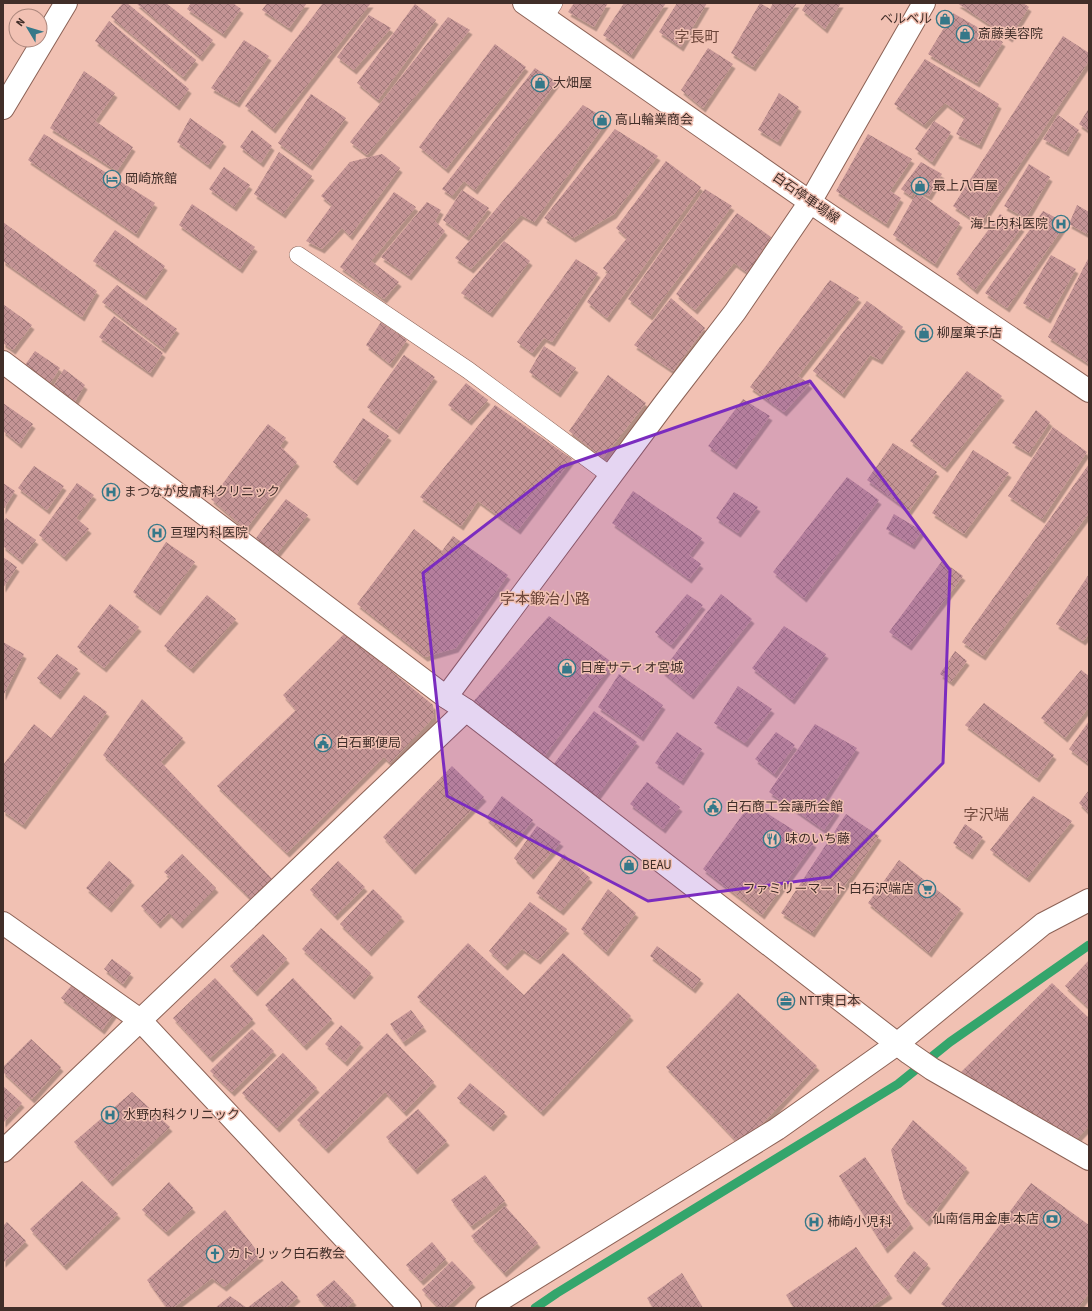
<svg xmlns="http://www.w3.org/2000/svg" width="1092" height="1311" font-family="'Source Sans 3','Noto Sans JP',sans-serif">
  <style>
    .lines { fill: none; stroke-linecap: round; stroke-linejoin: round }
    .stream { stroke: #34a56c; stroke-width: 9 }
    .building { fill: url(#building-cross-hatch); filter: url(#shadow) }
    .service-casing { stroke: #8c6256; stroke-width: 18 }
    .minor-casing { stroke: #8c6256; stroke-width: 24 }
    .tertiary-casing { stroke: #8c6256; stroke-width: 24 }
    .secondary-casing { stroke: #8c6256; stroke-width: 24 }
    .trunk-casing { stroke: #8c6256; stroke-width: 24 }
    .service { stroke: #fff; stroke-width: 17 }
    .minor { stroke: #fff; stroke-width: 22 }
    .tertiary { stroke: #fff; stroke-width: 22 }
    .secondary { stroke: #fff; stroke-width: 22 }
    .trunk { stroke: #fff; stroke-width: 22 }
    .marked { fill: #7b2cbf; fill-opacity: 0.2; stroke: #7b2cbf; stroke-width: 3; stroke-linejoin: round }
    .labels { text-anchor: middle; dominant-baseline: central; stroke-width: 3; stroke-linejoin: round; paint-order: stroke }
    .poi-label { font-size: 13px; fill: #412e29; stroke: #f1c1b3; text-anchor: start }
    .street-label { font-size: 13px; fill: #412e29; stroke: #f1c1b3 }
    .quarter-label { font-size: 15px; fill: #6e473b; stroke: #f1c1b3 }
  </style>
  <defs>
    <pattern id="building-cross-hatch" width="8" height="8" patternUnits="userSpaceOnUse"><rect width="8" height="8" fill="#c49495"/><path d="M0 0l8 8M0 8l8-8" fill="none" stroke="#a1797a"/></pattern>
    <filter id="shadow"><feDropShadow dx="2.5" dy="4.5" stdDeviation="0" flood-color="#0004"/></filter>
  </defs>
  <rect width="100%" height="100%" fill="#f1c1b3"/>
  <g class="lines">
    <path class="stream" d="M535,1308L557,1293L898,1084L950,1042L1089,945"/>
  </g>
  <path class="building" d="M123,3H127L196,60L183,77L111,17Z
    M136,3H166L213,40L200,57Z
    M191,3H233L241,9L223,34L187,9Z
    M267,3H307L289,28L262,10Z
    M323,3H371L273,129L245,106Z
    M574,3H608L594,27L568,12Z
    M624,3H666L631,55L603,35Z
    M677,3H707L681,47L659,32Z
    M760,3L770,9L773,3H797L753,67L731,53Z
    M806,3H841L825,29L802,10Z
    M957,3H1023L1029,7L1010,38Z
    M415,4L436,20L378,100L357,83Z
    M953,13L1003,42L977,83L928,54Z
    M369,15L391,28L354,70L337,57Z
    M448,17L470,30L367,155L350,142Z
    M109,21L189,89L177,106L95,41Z
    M1063,36L1089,53V61L980,224L953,206Z
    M244,40L269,56L237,103L211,88Z
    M495,44L526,67L446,169L419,147Z
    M708,48L733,64L703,108L681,90Z
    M925,59L999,104L979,145L956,134L965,117L945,103L924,125L894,104Z
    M535,68L557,82L475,190L464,181L452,196L442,189Z
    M84,71L115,93L95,121L133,147L117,171L50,128Z
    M779,93L799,107L778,142L758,130Z
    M311,94L346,118L310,166L278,143Z
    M583,105L608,120L534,222L521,215L471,269L455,258Z
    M1089,108V131L1079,124Z
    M1058,115L1079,130L1066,152L1043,139Z
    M190,118L224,142L208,165L177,142Z
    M934,121L951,132L932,162L915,149Z
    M615,129L658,156L614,214L573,238L544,218Z
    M252,130L272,146L261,163L240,147Z
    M44,134L155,203L136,234L28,160Z
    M868,134L912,159L890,191L901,198L886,224L836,191Z
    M279,152L312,176L283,214L254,194Z
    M382,154L400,168L350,236L342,228L322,249L306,241L332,205L321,196L350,162Z
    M666,161L701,187L607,318L587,302L608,272L603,268L627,238L616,228Z
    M921,162L942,174L929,196L916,189L911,196L901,189Z
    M1029,164L1050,177L1026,218L1004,206Z
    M224,167L250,185L234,207L209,189Z
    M705,189L732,206L650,316L628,299Z
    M462,190L489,208L467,237L443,220Z
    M394,192L416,207L371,261L399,282L384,299L340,267Z
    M917,192L960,223L935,264L893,235Z
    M427,202L441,210L435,221L445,231L409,276L381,257Z
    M192,204L255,247L240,269L179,225Z
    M1077,205L1089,212V230L1087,234L1069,224Z
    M1043,211L1066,223L1007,308L985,293Z
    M737,213L771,237L748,273L734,263L695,310L676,294Z
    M1000,214L1022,227L975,290L956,274Z
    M3,222L97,291L82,317L3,261Z
    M115,230L165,266L144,296L93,261Z
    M504,241L530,261L490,313L461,293Z
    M1051,255L1076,269L1048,319L1023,303Z
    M1089,257V364L1048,337Z
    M576,259L598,273L552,342L544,338L532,353L517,342Z
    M830,280L859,298L798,376L810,384L784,412L750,387Z
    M117,285L177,329L163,349L102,302Z
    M671,298L705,328L673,371L634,345Z
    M867,301L903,327L880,360L870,355L842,394L813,371Z
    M3,304L32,325L13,350L3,343Z
    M114,316L163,353L150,373L99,337Z
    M381,322L407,340L390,364L366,345Z
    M544,346L576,368L558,393L529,372Z
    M35,351L60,368L49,385L25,365Z
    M404,355L435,377L397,430L367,407Z
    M64,369L85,385L74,403L53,387Z
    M967,371L1002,396L945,468L910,441Z
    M608,375L646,403L603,458L569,431Z
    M466,383L488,400L469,421L448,405Z
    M743,399L770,416L734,465L708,446Z
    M3,403L33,424L19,444L3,431Z
    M495,405L572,459L518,530L478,501L461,526L420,497Z
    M1036,410L1050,422L1029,453L1012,443Z
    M363,418L389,436L355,481L333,462Z
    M268,424L286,438L280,446L297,462L246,529L211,499Z
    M1053,427L1087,452L1042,519L1008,496Z
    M893,443L937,472L909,511L867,480Z
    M973,450L1009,473L964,534L932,513Z
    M1089,464V513L983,656L962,642Z
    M34,466L64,486L47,510L18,488Z
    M847,477L879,500L804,598L773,572Z
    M3,483L15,491L3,510Z
    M77,483L94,495L76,518L89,529L64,557L39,535Z
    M633,491L702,538L689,555L701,564L689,579L612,523Z
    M734,492L758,507L738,533L716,518Z
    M286,499L308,515L275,556L256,538Z
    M894,514L922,531L912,545L886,529Z
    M6,518L36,540L20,560L3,546V522Z
    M414,529L442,551L453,536L508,575L456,648L425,657L357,604Z
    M166,542L195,562L158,611L133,592Z
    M3,557L17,567L3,588Z
    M942,561L963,576L909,646L889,632Z
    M1089,574V634L1083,641L1056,624Z
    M687,594L703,605L671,645L655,632Z
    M721,594L752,619L691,695L662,671Z
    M207,595L236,619L191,669L164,646Z
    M110,604L139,627L104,668L77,647Z
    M549,616L613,663L543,758L472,703Z
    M784,626L826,654L792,700L752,668Z
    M345,633L433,705L434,717L390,763L384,757L287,853L217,786L296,710L283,695Z
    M3,642L24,654L3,696Z
    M955,651L967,661L951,682L940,674Z
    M57,654L78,669L58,695L37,678Z
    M1081,670L1089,676V707L1065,738L1041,718Z
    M619,674L663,705L641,737L598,707Z
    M738,686L772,709L745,743L714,723Z
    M84,695L107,712L23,825L3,811V765L34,724L51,738Z
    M142,699L183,738L161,762L273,880L252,900L103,755Z
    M984,703L1054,755L1037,778L965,725Z
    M594,711L637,742L595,799L553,765Z
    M1089,721V764L1069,749Z
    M815,724L857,748L823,801L837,811L824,830L769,792Z
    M677,732L702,749L681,781L655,763Z
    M776,732L795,745L774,774L755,759Z
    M452,766L484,797L413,870L383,837Z
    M647,782L680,807L663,829L630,804Z
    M1089,790V813L1079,803Z
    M502,796L533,820L514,843L486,818Z
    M1033,796L1072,821L1027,878L990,850Z
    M751,803L814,843L762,915L703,869Z
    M846,814L879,836L812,933L781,913Z
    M965,824L983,837L970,855L953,843Z
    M537,826L561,842L531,875L514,858Z
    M182,854L216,888L180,924L169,913L158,924L141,906L170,877L164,872Z
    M564,854L590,878L561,911L536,893Z
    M899,860L961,909L929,953L868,903Z
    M109,861L132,881L109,908L86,888Z
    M338,861L365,887L335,916L310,890Z
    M373,889L402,917L369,952L340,924Z
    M608,889L636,913L606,952L581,929Z
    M530,902L567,929L538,960L522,949L505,966L489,951Z
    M321,928L371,973L352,995L302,949Z
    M263,934L287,959L255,992L230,966Z
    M468,943L524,995L563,953L631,1016L541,1112L417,997Z
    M657,946L701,979L693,989L650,956Z
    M112,959L131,973L123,984L104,969Z
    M1089,960V1008L1065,986Z
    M215,978L253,1019L210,1058L173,1018Z
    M293,978L332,1019L304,1046L265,1005Z
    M76,980L116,1011L102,1030L61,998Z
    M1052,983L1089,1018V1126L1073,1143L961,1072Z
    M738,993L817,1066L741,1146L666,1067Z
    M411,1010L424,1027L403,1042L390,1024Z
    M341,1025L361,1043L345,1062L325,1044Z
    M252,1029L274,1051L232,1092L210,1071Z
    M387,1033L434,1082L404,1112L385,1092L326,1149L297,1120Z
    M31,1039L61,1067L32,1099L3,1072V1067Z
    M283,1053L317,1088L277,1128L242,1093Z
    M470,1083L505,1112L491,1127L457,1098Z
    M3,1086L22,1103L3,1123Z
    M132,1092L170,1127L110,1182L74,1142Z
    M418,1109L447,1141L415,1170L386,1137Z
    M913,1120L967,1168L927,1222L904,1199L891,1150Z
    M865,1157L911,1224L885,1249L839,1176Z
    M485,1175L505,1201L471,1226L451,1200Z
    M82,1181L118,1214L64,1266L30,1229Z
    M169,1182L193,1208L166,1232L142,1210Z
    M1031,1183L1089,1225V1293L1078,1308H947L941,1304Z
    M505,1206L538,1243L504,1273L471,1236Z
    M225,1210L261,1256L224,1287L212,1278L173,1308H167L147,1280Z
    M7,1222L26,1241L3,1263V1226Z
    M432,1242L446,1259L421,1281L406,1265Z
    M856,1247L890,1294L870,1308H794L786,1295Z
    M914,1251L928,1264L908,1290L894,1276Z
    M452,1261L473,1283L446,1308H439L422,1290Z
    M682,1273L703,1308H653L647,1298Z
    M334,1280L354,1301L346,1308H327L316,1295Z
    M282,1281L298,1297L286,1308H247Z
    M230,1296L247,1308H215Z"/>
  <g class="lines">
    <defs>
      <path id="service" d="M545,17L554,3
        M298,255L468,370L611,476"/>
      <path id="minor" d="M446,697L665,403L735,312L810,202
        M3,923L140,1020L410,1308
        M3,1151L466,710
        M487,1308L777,1129L897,1044L1043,924L1089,900"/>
      <path id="tertiary" d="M810,202L924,3
        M3,362L446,697L466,710L909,1053L932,1069L1089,1159"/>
      <path id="secondary" d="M524,3L810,202L1089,391"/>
      <path id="trunk" d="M3,108L66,3"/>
    </defs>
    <use href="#service" class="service-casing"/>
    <use href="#minor" class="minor-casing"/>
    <use href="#tertiary" class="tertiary-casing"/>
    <use href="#secondary" class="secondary-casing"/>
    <use href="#trunk" class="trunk-casing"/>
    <use href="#service" class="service"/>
    <use href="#minor" class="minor"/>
    <use href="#tertiary" class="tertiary"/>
    <use href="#secondary" class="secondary"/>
    <use href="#trunk" class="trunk"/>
  </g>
  <path class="marked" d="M810,381L950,570L943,763L830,877L648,901L447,796L423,573L561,467Z"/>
  <defs>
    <symbol id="shop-ring" viewBox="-11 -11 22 22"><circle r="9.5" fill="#f1c1b3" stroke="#357889" stroke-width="1.5"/><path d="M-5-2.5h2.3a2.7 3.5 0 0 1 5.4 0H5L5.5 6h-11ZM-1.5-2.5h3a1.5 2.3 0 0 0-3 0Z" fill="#357889"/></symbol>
    <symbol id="hotel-ring" viewBox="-11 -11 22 22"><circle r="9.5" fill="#f1c1b3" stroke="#357889" stroke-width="1.5"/><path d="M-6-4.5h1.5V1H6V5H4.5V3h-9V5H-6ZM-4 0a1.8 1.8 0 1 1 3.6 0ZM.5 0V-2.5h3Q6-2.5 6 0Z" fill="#357889"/></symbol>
    <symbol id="hospital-ring" viewBox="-11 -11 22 22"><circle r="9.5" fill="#f1c1b3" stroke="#357889" stroke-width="1.5"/><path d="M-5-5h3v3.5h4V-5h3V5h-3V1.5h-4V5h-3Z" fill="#357889"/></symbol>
    <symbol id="civic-ring" viewBox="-11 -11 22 22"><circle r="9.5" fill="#f1c1b3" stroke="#357889" stroke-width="1.5"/><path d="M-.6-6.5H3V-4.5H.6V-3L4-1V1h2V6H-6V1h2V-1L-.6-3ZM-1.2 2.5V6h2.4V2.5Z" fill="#357889"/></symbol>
    <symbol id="restaurant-ring" viewBox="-11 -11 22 22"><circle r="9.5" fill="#f1c1b3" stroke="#357889" stroke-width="1.5"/><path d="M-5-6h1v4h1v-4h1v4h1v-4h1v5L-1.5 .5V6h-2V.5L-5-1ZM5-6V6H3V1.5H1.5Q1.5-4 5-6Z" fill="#357889"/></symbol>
    <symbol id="supermarket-ring" viewBox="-11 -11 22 22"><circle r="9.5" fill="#f1c1b3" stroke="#357889" stroke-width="1.5"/><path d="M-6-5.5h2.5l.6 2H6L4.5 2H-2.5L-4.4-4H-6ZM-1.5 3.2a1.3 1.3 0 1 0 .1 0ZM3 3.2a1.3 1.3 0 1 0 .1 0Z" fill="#357889"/></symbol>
    <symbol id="office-ring" viewBox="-11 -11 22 22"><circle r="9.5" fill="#f1c1b3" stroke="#357889" stroke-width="1.5"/><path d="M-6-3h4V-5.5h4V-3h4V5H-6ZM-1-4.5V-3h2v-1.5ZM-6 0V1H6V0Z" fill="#357889"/></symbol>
    <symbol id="bank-ring" viewBox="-11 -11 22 22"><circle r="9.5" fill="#f1c1b3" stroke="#357889" stroke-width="1.5"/><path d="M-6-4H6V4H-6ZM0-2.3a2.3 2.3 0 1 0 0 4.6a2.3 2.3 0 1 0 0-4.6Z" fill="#357889"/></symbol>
    <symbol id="church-ring" viewBox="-11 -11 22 22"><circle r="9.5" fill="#f1c1b3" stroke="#357889" stroke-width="1.5"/><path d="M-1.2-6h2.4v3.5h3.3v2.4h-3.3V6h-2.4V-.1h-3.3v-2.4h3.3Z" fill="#357889"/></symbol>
  </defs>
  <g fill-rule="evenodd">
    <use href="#shop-ring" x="935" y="9" width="20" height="20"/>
    <use href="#shop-ring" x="955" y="24" width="20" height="20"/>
    <use href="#shop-ring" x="530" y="73" width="20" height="20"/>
    <use href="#shop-ring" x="592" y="110" width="20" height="20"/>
    <use href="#hotel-ring" x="102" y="169" width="20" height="20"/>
    <use href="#shop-ring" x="910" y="176" width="20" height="20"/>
    <use href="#hospital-ring" x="1051" y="214" width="20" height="20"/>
    <use href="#shop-ring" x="914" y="323" width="20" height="20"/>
    <use href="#hospital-ring" x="101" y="482" width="20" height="20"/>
    <use href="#hospital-ring" x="147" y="523" width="20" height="20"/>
    <use href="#shop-ring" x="557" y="658" width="20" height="20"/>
    <use href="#civic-ring" x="313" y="733" width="20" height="20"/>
    <use href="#civic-ring" x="703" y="797" width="20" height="20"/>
    <use href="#restaurant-ring" x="762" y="829" width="20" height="20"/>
    <use href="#shop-ring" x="619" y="855" width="20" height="20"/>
    <use href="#supermarket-ring" x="917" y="879" width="20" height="20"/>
    <use href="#office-ring" x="776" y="991" width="20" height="20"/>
    <use href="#hospital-ring" x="100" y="1105" width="20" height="20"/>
    <use href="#bank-ring" x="1042" y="1209" width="20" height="20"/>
    <use href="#hospital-ring" x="804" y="1212" width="20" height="20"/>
    <use href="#church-ring" x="205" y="1244" width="20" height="20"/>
  </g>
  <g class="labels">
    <g class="poi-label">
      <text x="932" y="19" text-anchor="end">ベルベル</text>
      <text x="978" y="34">斎藤美容院</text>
      <text x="553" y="83">大畑屋</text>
      <text x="615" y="120">高山輪業商会</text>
      <text x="125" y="179">岡崎旅館</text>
      <text x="933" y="186">最上八百屋</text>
      <text x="1048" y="224" text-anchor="end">海上内科医院</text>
      <text x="937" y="333">柳屋菓子店</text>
      <text x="124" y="492">まつなが皮膚科クリニック</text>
      <text x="170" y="533">亘理内科医院</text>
      <text x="580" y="668">日産サティオ宮城</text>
      <text x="336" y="743">白石郵便局</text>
      <text x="726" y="807">白石商工会議所会館</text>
      <text x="785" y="839">味のいち藤</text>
      <text x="642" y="865">BEAU</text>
      <text x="914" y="889" text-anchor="end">ファミリーマート 白石沢端店</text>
      <text x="799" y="1001">NTT東日本</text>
      <text x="123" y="1115">水野内科クリニック</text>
      <text x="1039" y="1219" text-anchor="end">仙南信用金庫 本店</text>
      <text x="827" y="1222">柿崎小児科</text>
      <text x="228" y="1254">カトリック白石教会</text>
    </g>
    <g class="street-label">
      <text transform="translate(806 198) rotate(35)">白石停車場線</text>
    </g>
    <g class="quarter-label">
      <text x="697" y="37">字長町</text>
      <text x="545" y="599">字本鍛冶小路</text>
      <text x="986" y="815">字沢端</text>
    </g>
  </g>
  <rect width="1092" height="1311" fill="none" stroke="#412e29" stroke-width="8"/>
  <g transform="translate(28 28) rotate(308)"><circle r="19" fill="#f1c1b3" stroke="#ab867c"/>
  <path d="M0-3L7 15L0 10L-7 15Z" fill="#357889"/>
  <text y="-6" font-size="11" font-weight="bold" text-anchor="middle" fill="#412e29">N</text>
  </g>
</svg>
